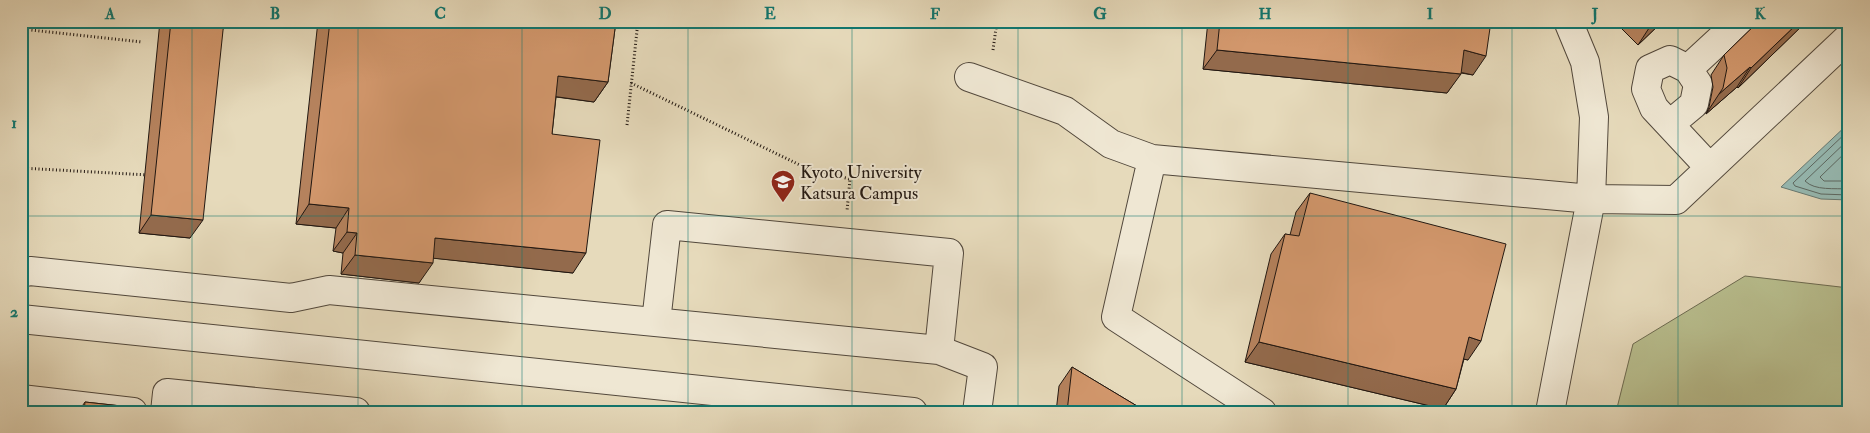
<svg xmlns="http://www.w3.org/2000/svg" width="1870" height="433" font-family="'IM FELL Double Pica',serif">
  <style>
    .green { fill: #b8be8e; stroke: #6c6a50 }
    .water { fill: #96bab3; stroke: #677972 }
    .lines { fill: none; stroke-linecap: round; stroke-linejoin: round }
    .shore { stroke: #5c6862; stroke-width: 1 }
    .minor-casing { stroke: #52483c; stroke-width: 30 }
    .path { stroke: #211711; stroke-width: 3; stroke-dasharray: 1 2.5; stroke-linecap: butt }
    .minor { stroke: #efe7d3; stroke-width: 28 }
    .wall { fill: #b5825d; stroke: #211711 }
    .shaded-wall { fill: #936a4c; stroke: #211711 }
    .building { fill: #d2976c; stroke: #211711 }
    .grid { fill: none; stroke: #0f766e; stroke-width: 1; stroke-opacity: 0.55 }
    .labels { text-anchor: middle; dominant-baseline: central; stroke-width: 4; stroke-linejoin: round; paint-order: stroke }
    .poi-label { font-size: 18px; fill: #211711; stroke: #efe7d3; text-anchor: start }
    .neatline { fill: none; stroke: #0f766e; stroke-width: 2 }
    .grid-label { font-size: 16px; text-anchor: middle; font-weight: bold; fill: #0f766e }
  </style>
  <rect width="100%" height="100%" fill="#e6dabb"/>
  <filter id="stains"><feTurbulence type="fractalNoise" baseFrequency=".004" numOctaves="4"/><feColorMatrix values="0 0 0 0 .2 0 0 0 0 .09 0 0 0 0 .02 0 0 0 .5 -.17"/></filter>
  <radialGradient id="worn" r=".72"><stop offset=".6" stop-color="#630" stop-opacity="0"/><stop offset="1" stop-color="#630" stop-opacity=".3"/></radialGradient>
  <path class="green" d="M1745,276L1849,288V412H1616L1633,344Z"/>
  <path class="water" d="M1849,123V200L1821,199L1781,187Z"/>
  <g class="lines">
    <path class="shore" d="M1849,130L1793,183L1795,186L1821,194L1849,195
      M1849,139L1805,181C1815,191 1835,188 1849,189
      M1849,149L1820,177L1824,181H1849"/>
    <defs>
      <path id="minor" d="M969,77L1065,111L1111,144L1152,159L1591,199L1676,200L1849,37
        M1670,124L1694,104L1698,84L1688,69
        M1152,159L1116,317L1262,412
        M1710,168L1654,108L1646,89L1650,69L1670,60L1688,69L1740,21
        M21,273L30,271L291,298L329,290L939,350L949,253L667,225L656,322
        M21,319L913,412
        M939,350L983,367L977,412
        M21,399L133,412
        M165,412L167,393L356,412
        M1550,412L1591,199L1594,117L1585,62L1568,21"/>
    </defs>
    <use href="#minor" class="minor-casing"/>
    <path class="path" d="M21,29L142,42
      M993,50L997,21
      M631,83L806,168L850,179L847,211
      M627,125L638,21
      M21,168L148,175"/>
    <use href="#minor" class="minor"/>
  </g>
  <path class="wall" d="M160,21H224L190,238L139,233Z
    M318,21H616L608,82L594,102L556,97L552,134L573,273L433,258L419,283L341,274L343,253L333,251L336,228L296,224Z
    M1208,21H1516L1513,27L1490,23L1473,75L1461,73L1447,93L1203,69Z
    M1617,21H1663L1638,45L1620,27Z
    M1759,21H1807L1738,88L1737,87L1706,114L1709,107L1713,87L1711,75L1724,55Z
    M1310,193L1468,360L1464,359L1456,389L1443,409L1245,362L1271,254L1285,234L1290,235L1296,212Z
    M1072,367L1147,412H1056L1059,386Z
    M85,402L176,412H78Z"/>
  <path class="shaded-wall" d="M1479,21H1516L1513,27Z
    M1656,21H1663L1638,45L1651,25Z
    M1800,21H1807L1738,88L1751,68Z
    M1217,50L1461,74L1447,93L1203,69Z
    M1464,50L1486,56L1473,75L1450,70Z
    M1750,67L1737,87L1706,114L1719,94Z
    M558,76L608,82L594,102L544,95Z
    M309,204L349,208L336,228L296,224Z
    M151,215L203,220L190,238L139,233Z
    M347,232L357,233L343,253L333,251Z
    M435,238L586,253L573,273L422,257Z
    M355,255L433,263L419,283L341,274Z
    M1469,337L1481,341L1468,360L1455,357Z
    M1259,342L1456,389L1443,409L1245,362Z"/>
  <path class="building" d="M171,21H224L203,220L151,215Z
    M330,21H616L608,82L558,76L552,134L600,140L586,253L435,238L433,263L355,255L357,233L347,232L349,208L309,204Z
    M1220,21H1491L1486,56L1464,50L1461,74L1217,50Z
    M1647,21H1656L1651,25Z
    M1759,21H1800L1751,68L1750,67L1719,94L1723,88L1727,68L1724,55Z
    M1310,193L1506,244L1481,341L1469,337L1456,389L1259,342L1285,234L1299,236Z
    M1072,367L1147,412H1067Z
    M85,402L176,412H84Z"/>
  <path class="grid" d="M192,21V412M358,21V412M522,21V412M688,21V412M852,21V412M1018,21V412M1182,21V412M1348,21V412M1512,21V412M1678,21V412M21,216H1849"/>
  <defs>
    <symbol id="university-pin" viewBox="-11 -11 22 30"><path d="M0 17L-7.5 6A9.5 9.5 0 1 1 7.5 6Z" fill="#8f2418" stroke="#efe7d3"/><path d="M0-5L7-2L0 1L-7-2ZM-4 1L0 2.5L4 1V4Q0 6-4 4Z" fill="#fff"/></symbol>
  </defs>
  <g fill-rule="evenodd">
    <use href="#university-pin" x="769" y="168" width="28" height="38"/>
  </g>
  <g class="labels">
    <g class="poi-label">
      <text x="800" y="172">Kyoto University<tspan x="800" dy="21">Katsura Campus</tspan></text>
    </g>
  </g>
  <rect width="1870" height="433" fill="none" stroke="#e6dabb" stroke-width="55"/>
  <rect x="28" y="28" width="1814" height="378" class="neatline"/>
  <g class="grid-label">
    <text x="110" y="19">A</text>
    <text x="275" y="19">B</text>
    <text x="440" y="19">C</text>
    <text x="605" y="19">D</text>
    <text x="770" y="19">E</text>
    <text x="935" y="19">F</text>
    <text x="1100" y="19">G</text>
    <text x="1265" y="19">H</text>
    <text x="1430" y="19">I</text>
    <text x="1595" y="19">J</text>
    <text x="1760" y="19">K</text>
    <text x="14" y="128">1</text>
    <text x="14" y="317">2</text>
  </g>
  <rect width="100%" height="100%" filter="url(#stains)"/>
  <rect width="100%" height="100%" fill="url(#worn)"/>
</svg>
